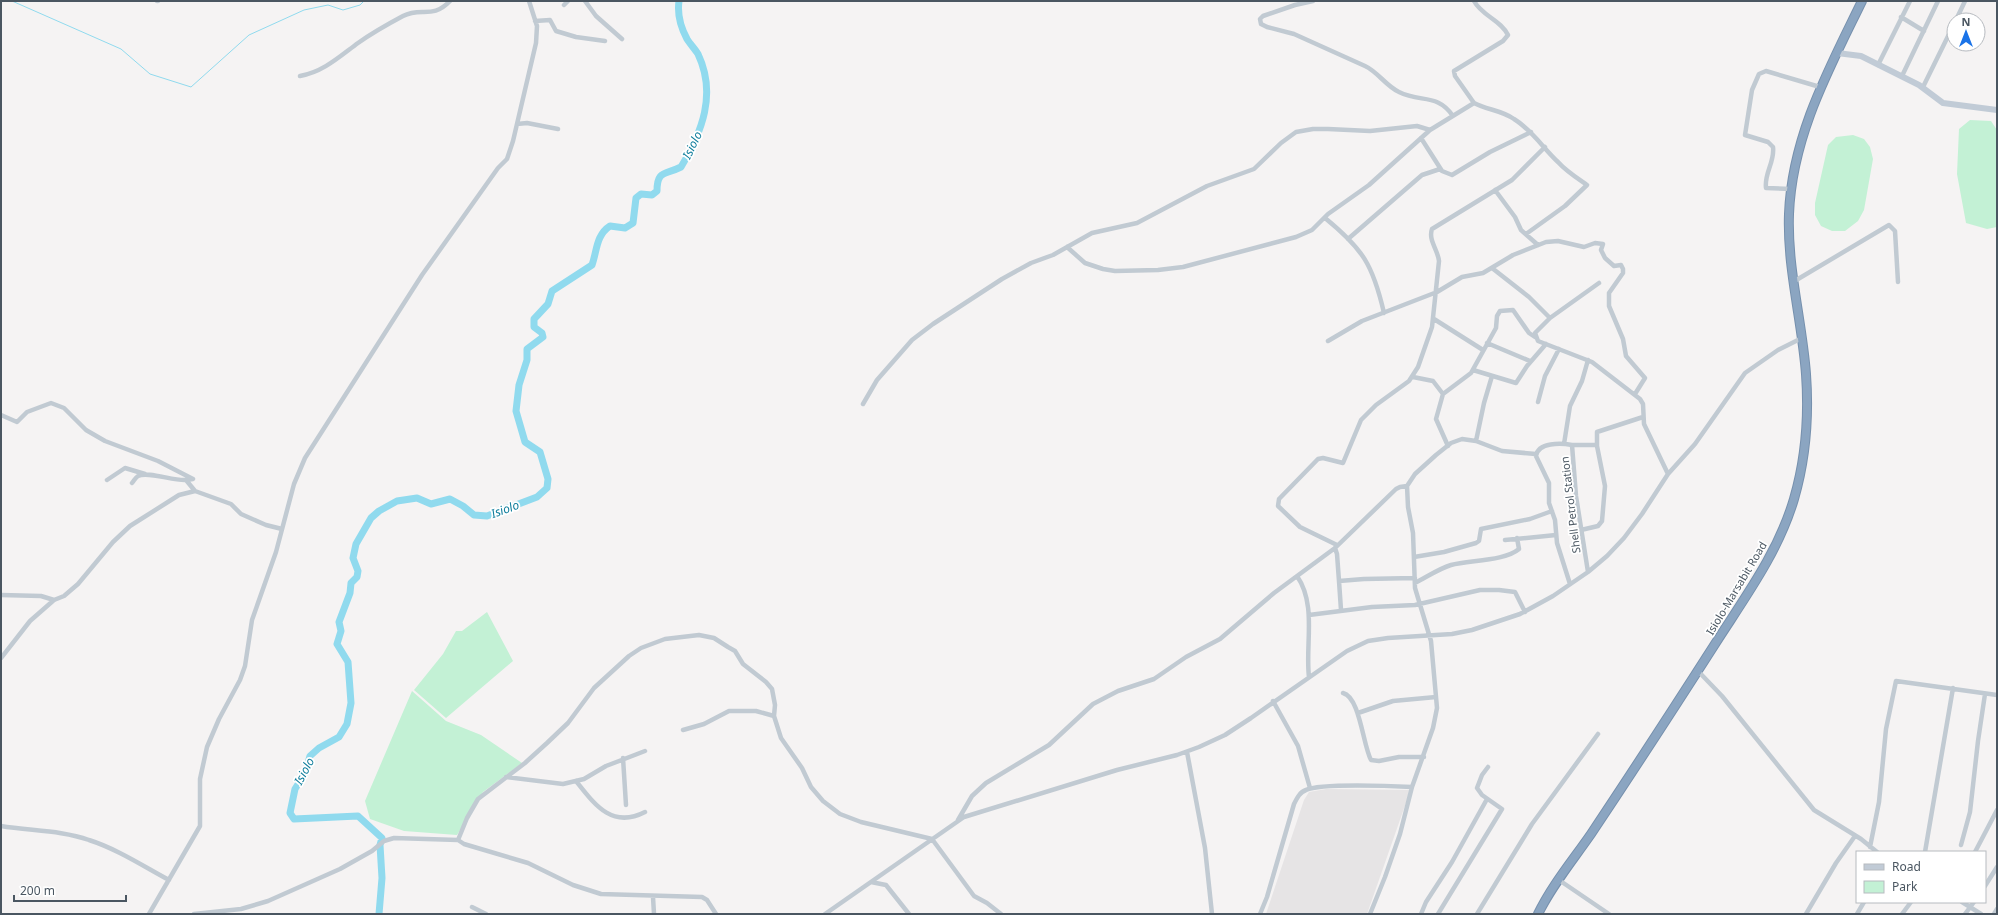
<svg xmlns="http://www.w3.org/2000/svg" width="1998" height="915" font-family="'Noto Sans',sans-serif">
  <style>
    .education { fill: #e6e4e5 }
    .green { fill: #c3f1d5 }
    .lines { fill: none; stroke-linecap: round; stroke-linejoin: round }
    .stream { stroke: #90daee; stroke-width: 1 }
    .river { stroke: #90daee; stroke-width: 7 }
    .highway-casing { stroke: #7690ad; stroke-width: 10 }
    .street { stroke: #c1cad2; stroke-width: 4.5 }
    .secondary { stroke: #c1cbd6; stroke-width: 6 }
    .highway { stroke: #8ba5c1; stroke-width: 8 }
    .labels { text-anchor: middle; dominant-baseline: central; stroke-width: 3.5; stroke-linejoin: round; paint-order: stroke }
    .street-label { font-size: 11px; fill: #4a5661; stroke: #fff }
    .water-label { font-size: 12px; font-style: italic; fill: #0c7c9b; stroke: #fff }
  </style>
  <rect width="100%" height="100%" fill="#f5f3f3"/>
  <path class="education" d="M1326,789L1409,790L1408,797L1367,914H1266L1304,800L1309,792Z"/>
  <path class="green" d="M1970,120L1991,121L1997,130V227L1987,229L1966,223L1957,174L1959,129Z
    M1853,135L1864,139L1870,147L1873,159L1864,210L1858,221L1845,231H1832L1821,226L1815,215V203L1828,145L1836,137Z
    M487,612L513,661L446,718L414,690L443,654L456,631H462Z
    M412,691L446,721L481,735L522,763L483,792L457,835L404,831L370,819L365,801Z"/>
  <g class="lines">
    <path class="stream" d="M12,1L121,49L150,74L191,87L249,35L304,10L328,5L343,10L360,5L364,1"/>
    <path class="river" d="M379,914L382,878L380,845L382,838L358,816L294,819L290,813L295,789L305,773L310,756L319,748L339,737L347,724L351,703L348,662L337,644L341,631L339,622L350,593L351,583L357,577L358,571L353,558L356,544L371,518L379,511L397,501L417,498L431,504L450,499L463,506L474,515L487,516L537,497L547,488L548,479L540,452L525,442L516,411L519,385L527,360V349L543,337L542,333L534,327V319L548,304L552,291L592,265C597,251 596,235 610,226L625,228L633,223L636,198L641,194L652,195L657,191C657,170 665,175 681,167C702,132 717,94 698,54C695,49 690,44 687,39C680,26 677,15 679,1"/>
    <defs>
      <path id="highway" d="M1538,914C1552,885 1573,860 1591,834C1633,771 1674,708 1715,644C1745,597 1778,553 1794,499C1806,458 1809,416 1806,374C1802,320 1787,268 1789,214C1792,136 1829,69 1862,1"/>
    </defs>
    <use href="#highway" class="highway-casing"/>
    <path class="street" d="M157,1H158
      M585,1L596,16L622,39
      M1313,1L1295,5L1263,16L1260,19L1261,24L1267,27L1294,34L1365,66C1378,72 1386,86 1399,92C1421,103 1437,93 1453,116
      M564,5L568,1
      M1901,17L1924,31
      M1956,20L1965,1
      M535,21L550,20L556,31L576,37L605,41
      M1878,65L1910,1
      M300,76C323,72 339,57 358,43C372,33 388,24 403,16C421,6 432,20 450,1
      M1902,76L1938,1
      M1923,87L1954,24
      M1474,103L1455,76L1454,71L1503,41L1508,35C1501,20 1482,16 1474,1
      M517,124L527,123L558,129
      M1421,138L1442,171L1452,175L1490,152L1531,132
      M1791,189L1766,188C1764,173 1775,162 1773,147L1768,142L1745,135L1752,90L1759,74L1766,71L1820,87
      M1495,190L1515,217L1521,230L1538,245
      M1325,218C1363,249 1373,265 1384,313
      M1348,239L1422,175L1440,169
      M1067,247L1085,263L1103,269L1115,271L1158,270L1183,267L1296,237L1312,230L1328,214L1369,185L1430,130L1474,103C1487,110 1501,110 1514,119C1532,130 1543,148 1558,162C1566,171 1577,178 1587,185L1565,206L1526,234
      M1492,268L1529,297L1550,318
      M1793,282L1889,225L1895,231L1898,282
      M1599,283L1550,318L1535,333L1538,341L1592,362L1640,399L1643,404L1644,424L1668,474
      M1434,319L1483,350
      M1328,341L1362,321L1437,292L1462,277L1483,273L1513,255L1546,242L1558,241L1584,247L1595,243L1603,244L1601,250L1605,258L1614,266L1621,265L1623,269V273L1609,293V306L1623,339L1626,356L1645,378L1635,394
      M1487,343L1530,361
      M1473,370L1516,383L1527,366L1546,344
      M1413,377L1433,381L1443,394L1436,419L1448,446
      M1443,394L1471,373L1496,328L1497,316L1500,311L1513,310L1529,333L1535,337
      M1538,402L1545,376L1559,349
      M863,404L877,380L912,340L933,324L1002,279L1031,263L1053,255L1092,233L1137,223L1207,186L1254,169L1281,143L1296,132L1313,129H1328L1370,131L1417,126L1430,130
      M1,415L17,422L27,412L51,403L64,408L86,430L105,441L158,461L193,479L186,480L195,491L231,504L241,514L266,525L282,529
      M1476,441L1484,403L1492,376
      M1564,444L1570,406L1582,381L1588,360
      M1572,445H1597
      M107,480L125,468L145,474
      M132,483C134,481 135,478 138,476C148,471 173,481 186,480
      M1581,530L1598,526L1602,521L1605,486L1597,446V432L1643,417
      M1505,540L1556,535
      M1337,545L1300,527L1278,506L1279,499L1318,459L1323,458L1343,463L1361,420L1376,405L1409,381L1418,367L1432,327L1439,261C1438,250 1428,240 1432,229L1512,180L1545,147
      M1335,548L1337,554L1339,581
      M1414,557L1444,552L1476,543L1479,541L1481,529L1530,519L1552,511
      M1297,576C1317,605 1305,645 1309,677
      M1415,583C1427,577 1438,569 1451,565C1470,560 1505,561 1519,549L1517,538
      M1570,584L1557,543L1555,520L1549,503V483L1536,456C1538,442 1561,443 1572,445L1576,496L1588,572
      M1,595L41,596L54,600
      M1341,610L1339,581L1364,579L1415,578
      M1309,615L1372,607L1415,605L1480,590H1499L1515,592L1525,612
      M1,658L30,621L54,600L64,596L78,584L113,542L130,526L179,495L195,491
      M1698,671L1722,696L1814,810L1861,839L1877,852
      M1343,693C1360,697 1363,746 1371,760L1379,761L1399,757H1424
      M1273,701L1298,746L1310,788
      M1358,713L1393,701L1436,697
      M683,730L704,724L729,711H756L774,716
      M1187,752L1205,848L1212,914
      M623,758L626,805
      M506,777L563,784L584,779L606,766L645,751
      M576,781C595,805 612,829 645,812
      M958,820L972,796L986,783L1049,745L1093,704L1118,691L1154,679L1186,657L1220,639L1274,593L1335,548L1396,489L1400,487L1407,486
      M1,826C30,831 61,830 89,840C117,849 143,866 169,880
      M458,840L467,818L478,799L525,763L547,743L568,723L594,688L629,656L641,648L665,639L699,635L714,638L728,647L735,651L743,664L766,682L772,689L775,705L774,716L781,738L802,768L811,787L823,801L840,814L861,822L932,839L974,896L987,903L1001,914
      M1961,845L1970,812L1978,741L1985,694
      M1870,847L1879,802L1886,729L1896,681L1997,695
      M1925,852L1953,688
      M1975,852L1997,810
      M1559,880L1609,914
      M871,882L886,885L909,914
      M1985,886L1997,867
      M653,897L654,914
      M1962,902L1981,914
      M472,907L486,914
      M149,914L200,826V779L207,747L219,719L240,680L245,666L252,620L276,552L294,484L305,458L422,275L498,168L507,159L513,141L536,43L537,26L529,1
      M194,914L241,909L268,901L340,869L372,851L384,841L394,838L458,840L464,844L528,863L573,885L601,894L702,897L707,900L716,914
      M825,914L964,817L1117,770L1177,755L1199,747L1225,735L1251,718L1347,651L1368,641L1388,638L1452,634L1472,630L1520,614L1553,596L1588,572L1607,556L1624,538L1642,514L1668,474L1695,444L1745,373L1778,350L1802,338
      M1260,914L1267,897L1294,804C1297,798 1300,792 1306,790C1320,783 1393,786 1412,787
      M1370,914L1385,877L1400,834L1412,787L1433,728L1437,708L1431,641L1415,588L1413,533L1408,507L1407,486L1415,474L1436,455L1451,443L1462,439L1476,441L1502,451L1536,454
      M1421,914L1426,902L1452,862L1487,799
      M1438,914L1502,809L1482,795L1477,788L1482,775L1488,767
      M1477,914L1532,824L1598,734
      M1806,914L1836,863L1855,836
      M1857,914L1864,902
      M1902,914L1911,902
      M1965,914L1974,902
      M1994,914L1997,909"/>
    <path class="secondary" d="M1837,53L1861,56L1919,85L1943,103L1997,110"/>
    <use href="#highway" class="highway"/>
  </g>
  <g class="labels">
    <g class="street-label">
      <text transform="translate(1570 505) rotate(-97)">Shell Petrol Station</text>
      <text transform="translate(1736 588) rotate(-59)">Isiolo-Marsabit Road</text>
    </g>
    <g class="water-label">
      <text transform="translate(692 145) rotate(-64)">Isiolo</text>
      <text transform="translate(505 509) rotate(-20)">Isiolo</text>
      <text transform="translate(304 771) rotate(-62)">Isiolo</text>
    </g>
  </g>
  <rect width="1998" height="915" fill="none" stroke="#4a5661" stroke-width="4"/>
  <rect x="1856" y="851" width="130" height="52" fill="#ffffff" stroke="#b7bbc0"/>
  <rect x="1864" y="864" width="20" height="6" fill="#c1cbd6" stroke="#b7bbc0"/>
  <text x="1892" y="871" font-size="12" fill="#4a5661">Road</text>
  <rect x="1864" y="881" width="20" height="12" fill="#c3f1d5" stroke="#b7bbc0"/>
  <text x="1892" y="891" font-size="12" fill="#4a5661">Park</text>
  <g transform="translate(1966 32)"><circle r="19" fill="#ffffff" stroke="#b7bbc0"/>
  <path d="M0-3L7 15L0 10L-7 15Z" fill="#1a73e8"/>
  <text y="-6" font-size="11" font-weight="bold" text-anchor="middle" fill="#4a5661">N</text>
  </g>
  <path d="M14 895v6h112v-6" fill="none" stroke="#4a5661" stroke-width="2"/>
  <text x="20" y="895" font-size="12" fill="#4a5661" stroke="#ffffff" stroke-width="3" paint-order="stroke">200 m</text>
</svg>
